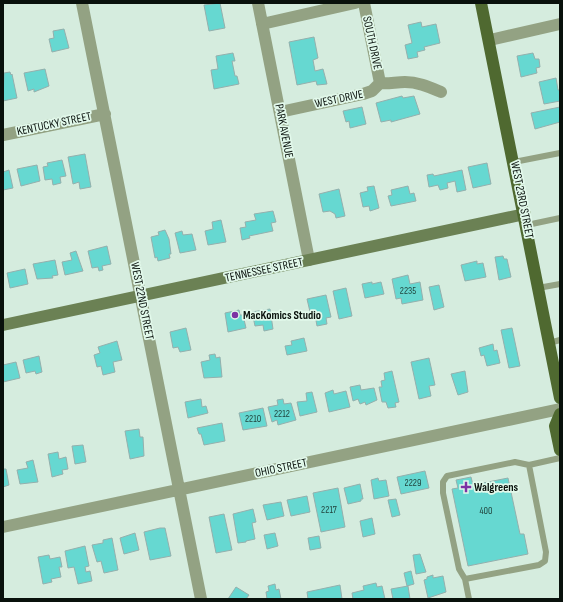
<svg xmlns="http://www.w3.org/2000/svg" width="563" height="602" font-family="'Sofia Sans Condensed',sans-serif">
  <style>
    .building { fill: #66d8d1; stroke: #94b0ad }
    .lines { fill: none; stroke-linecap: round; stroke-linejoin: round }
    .lane { stroke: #93a283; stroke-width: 6 }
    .street { stroke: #93a283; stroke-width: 12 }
    .secondary { stroke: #6b8154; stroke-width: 12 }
    .primary { stroke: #4f6930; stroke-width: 12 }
    .poi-dot { fill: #7c32a4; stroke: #e2f9eb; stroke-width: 1.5 }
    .labels { text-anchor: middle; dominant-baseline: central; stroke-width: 3.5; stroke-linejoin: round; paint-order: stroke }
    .number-label { font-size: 10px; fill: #20433d }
    .street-label { font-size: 12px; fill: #09110c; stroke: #e2f9eb }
    .poi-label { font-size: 12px; font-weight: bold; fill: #09110c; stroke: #e2f9eb; text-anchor: start }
  </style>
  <rect width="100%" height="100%" fill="#d5ecde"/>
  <path class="building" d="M220,3L225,28L209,31L204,5Z
    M421,22L422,27L436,24L440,43L424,47L425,50L417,52L418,57L408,59L405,45L412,43L408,25Z
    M64,29L69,48L52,52L49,39L54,38L53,31Z
    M314,37L318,58L313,60L315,71L323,69L327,84L317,85L316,81L297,85L289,42Z
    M233,53L235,61H232L235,76H237L239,84L214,89L211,70L218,69L216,56Z
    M533,53L535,59H539L540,67L536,68L537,73L521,77L517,56Z
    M45,69L49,86L34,92V89L28,91L24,73Z
    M10,72L11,75L12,74L17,98L3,101L4,73Z
    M556,78L558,90H560V101L544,104L539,82Z
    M402,96L403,98L414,96L420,114L391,122V120L381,122L376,103Z
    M362,107L366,124L350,128L349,121L346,122L343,111Z
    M560,107V122L535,129L531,113Z
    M85,154L91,187L80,189L79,182L73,184L68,157Z
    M62,160L66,176L60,177L61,183L53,185L52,179L45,180L43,167L48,166L47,163Z
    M487,163L491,184L473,188L468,167Z
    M37,165L40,181L21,186L17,169Z
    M9,170L13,188L3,190V172Z
    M462,170L466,190L457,192L455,181L447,183L448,188L440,190L438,185L429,187L427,175L433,174L434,176Z
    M374,186L379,208L370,211L369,206L363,207L360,193L368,191L367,187Z
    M408,186L410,194L414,193L416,201L391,206L388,196L392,195L391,190Z
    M339,189L345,216L336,218L335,214L330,211L323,212L319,194Z
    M273,211L276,222L271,223L273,231L249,236L250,238L242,240L240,228L246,227L245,222L256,220L254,214Z
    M221,220L226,242L208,245L205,231L213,229L212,222Z
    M165,230L169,239L171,254H169L170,258L158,261L157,257L155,258L151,237L159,235L158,232Z
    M182,231L183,235L192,234L196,250L180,253L175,233Z
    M107,246L111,264L102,266L103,270L99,271L98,267L92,268L88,251Z
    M76,251L83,271L65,275L62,262L72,260L70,253Z
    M503,256L504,259H507L511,277L499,280L495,257Z
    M55,260L58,275L52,276L53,278L37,279L33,264Z
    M477,261V264L483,263L486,277L465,281L461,265Z
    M25,269L28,284L10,288L7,273Z
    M408,275L410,284L420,282L423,300L402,304L401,298L396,299L392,279Z
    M372,282V284L381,282L384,294L365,298L362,284Z
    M439,285L444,307L434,310L429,287Z
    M346,288L352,316L339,319L333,291Z
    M326,295L331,317L326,318L327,324L317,326L315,315L311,316L307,299Z
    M270,309L273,329L264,331L263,325L255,326L252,312Z
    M239,310L240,315H243L246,328L228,332L225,313Z
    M186,328L191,350L180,352L178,347L173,348L170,332Z
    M512,328L520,366L509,368L501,330Z
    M304,338L307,351L287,355L285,346L292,345L291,341Z
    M117,341L122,360L113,362L115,372L103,375L101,366L97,367L94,355L100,353L98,347Z
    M493,344L494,351L497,350L500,363L487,366L484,355L481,356L479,348Z
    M215,354L216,358L220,357L222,377L204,378L201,362L210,360L209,355Z
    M39,356L42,372L36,374L35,371L26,373L23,360Z
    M429,358L435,385L429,386L431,396L419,399L411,362Z
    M16,362L20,378L3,382V365Z
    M392,371L399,402L395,403L396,407L388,408L386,402H382L379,387H382L381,381L385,380L384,373Z
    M465,371L468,392L458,395L451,374Z
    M360,385L361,390L374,388L377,400L366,405L365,402L360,404L358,399L353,401L350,387Z
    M333,390L334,394L346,391L350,407L329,412L325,393Z
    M312,392L317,412L300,416L297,402L307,401L306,393Z
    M201,399L202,407L206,406L208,413L188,418L185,402Z
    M283,399L284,404L291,403L296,420L278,425L277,420L272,422L268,407L278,405L277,400Z
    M263,408L267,426L243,430L239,413Z
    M222,423L225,441L204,445L201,434H199L197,428Z
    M139,429L140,437H143L144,456L130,459L125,431Z
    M83,445L86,462L75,464L72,446Z
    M58,452L59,459L66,457L68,469L62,470L63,474L52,477L48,454Z
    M33,460L38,482L20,484L17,470L28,468L26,462Z
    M3,469H6L9,485L3,487Z
    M425,471L429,488L401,494L397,477Z
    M471,477L473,485L508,478L520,534H524L528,554L468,566L452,489L458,488L456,480Z
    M378,478L379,481L386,480L389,496L374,499L371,480Z
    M360,484L363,499H361V501L348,504L344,488Z
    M338,488L345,527L321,532L313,493Z
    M307,496L310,512L291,516L287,500Z
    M396,499L400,515L392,517L388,500Z
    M281,502L284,516L267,520L263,505Z
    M253,509L256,522L252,523L255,539L246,541V542L238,543L233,514Z
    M224,514L232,550L216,553L209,517Z
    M372,518L375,534L363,537L360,521Z
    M160,528H165L171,556L150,560L144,532Z
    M135,533L139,550L124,554L120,538Z
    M275,533L278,546L267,549L264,535Z
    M319,536L321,548L310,550L308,538Z
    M112,538L118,570L104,573L101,561L97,562L92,545L103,543V540Z
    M85,546L89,566L85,567L86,572L90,571L92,581L78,584L74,567L68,568L65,551Z
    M420,554L426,572L416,574L413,555Z
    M49,555L50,559L60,557L62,567H59L61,577L51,579L52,582L43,584L38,557Z
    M411,571L414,584L407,586L404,573Z
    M433,575V578L443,576L446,592L428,598L424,580L427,579V577Z
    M376,583L377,587L382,586L385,599H353L352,593L364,590L363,586Z
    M275,584L276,590L279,589L281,599H267L266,592L269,591L268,586Z
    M340,585L342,599H308L307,592Z
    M408,586L410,599H393L391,589Z
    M236,587L249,595L246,599H228Z"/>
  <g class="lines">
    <path class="lane" d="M514,162L560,153
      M527,225L560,218
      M538,288L560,284
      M549,343L560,340
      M465,579L539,565L545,561L546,552L529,465
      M469,599L465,579L459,569L443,493V482L447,476L515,462L529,465L560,458"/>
    <path class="street" d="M82,3L201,599
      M258,3L309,260
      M364,3L380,83
      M262,24L355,3
      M490,40L560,24
      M380,83C388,84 396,82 405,82C418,82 429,87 441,92
      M280,112L363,94L372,91L380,83
      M3,135L105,114
      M3,527L560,409"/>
    <path class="secondary" d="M3,325L525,214"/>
    <path class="primary" d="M481,3L560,398
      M560,414L555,426L560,450"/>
  </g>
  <g class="poi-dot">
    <circle cx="235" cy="315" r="4"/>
    <path d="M464 481h4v4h4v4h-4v4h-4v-4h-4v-4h4z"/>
  </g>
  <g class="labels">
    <g class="number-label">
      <text x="408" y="291">2235</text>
      <text x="282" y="414">2212</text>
      <text x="253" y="419">2210</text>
      <text x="413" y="483">2229</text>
      <text x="329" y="510">2217</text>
      <text x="486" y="511">400</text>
    </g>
    <g class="street-label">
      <text transform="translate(372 43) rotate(78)">SOUTH DRIVE</text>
      <text transform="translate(339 99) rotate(-12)">WEST DRIVE</text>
      <text transform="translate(54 124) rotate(-12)">KENTUCKY STREET</text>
      <text transform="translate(284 131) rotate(79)">PARK AVENUE</text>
      <text transform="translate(522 200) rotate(79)">WEST 23RD STREET</text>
      <text transform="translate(264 270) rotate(-12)">TENNESSEE STREET</text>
      <text transform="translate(142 301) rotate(79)">WEST 22ND STREET</text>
      <text transform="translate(281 468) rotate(-12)">OHIO STREET</text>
    </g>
    <g class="poi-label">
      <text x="243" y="315">MacKomics Studio</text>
      <text x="474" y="487">Walgreens</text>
    </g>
  </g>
  <rect width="563" height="602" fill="none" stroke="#09110c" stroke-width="8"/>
</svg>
